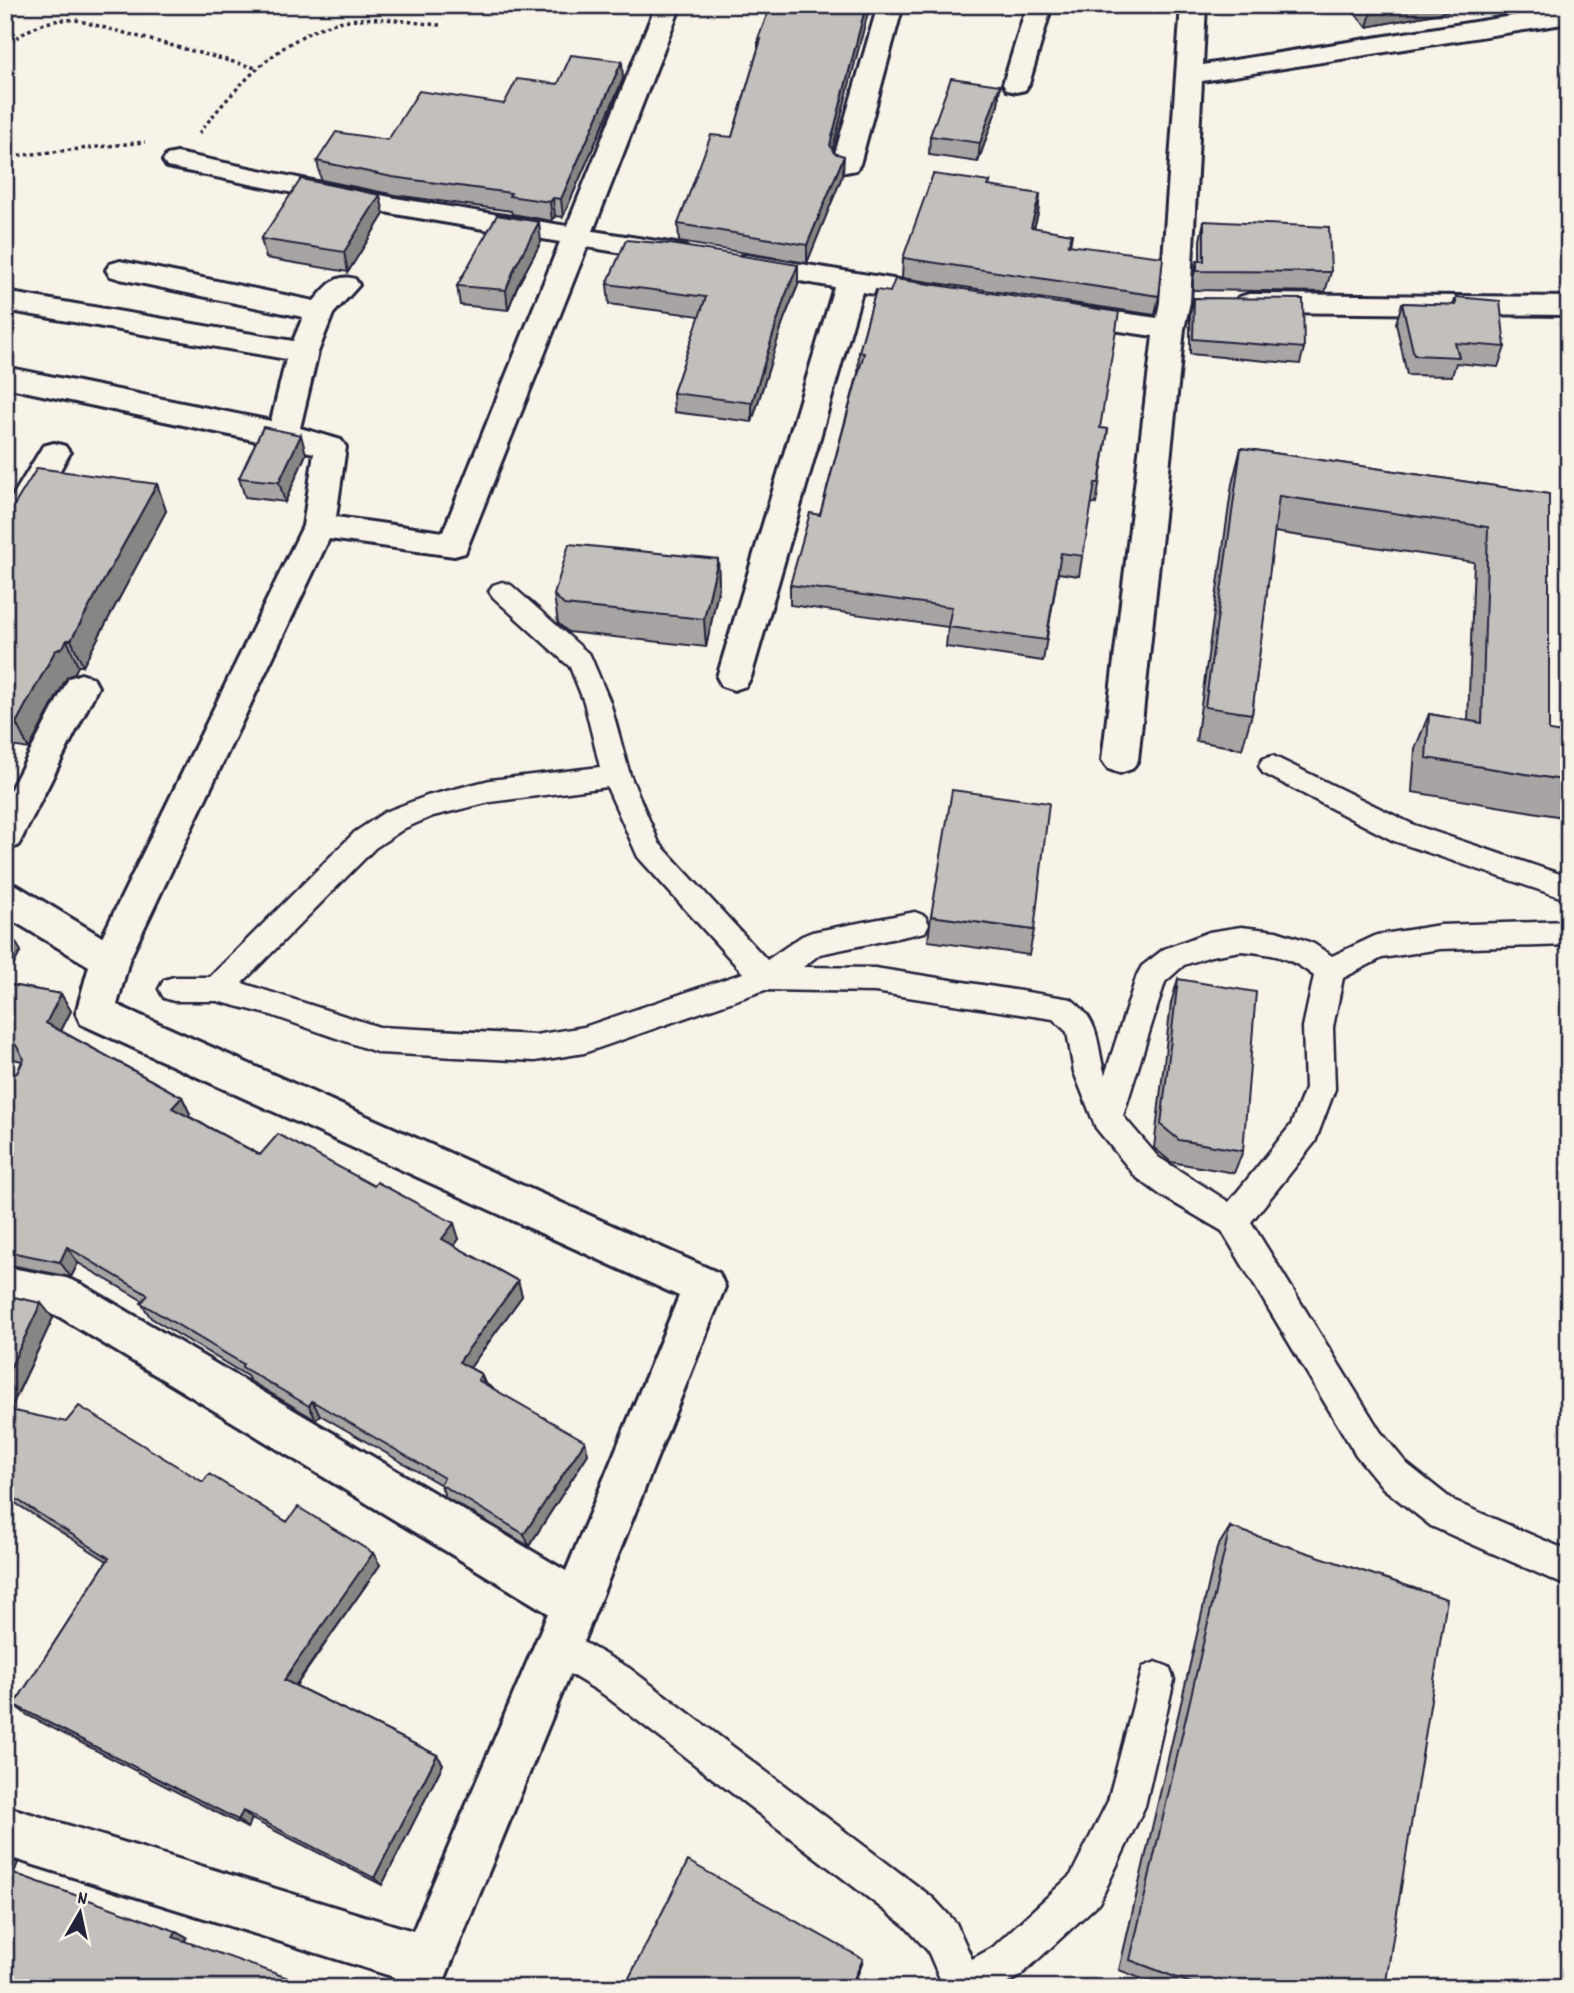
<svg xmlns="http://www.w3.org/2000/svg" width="1574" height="1993" font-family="Dekko,sans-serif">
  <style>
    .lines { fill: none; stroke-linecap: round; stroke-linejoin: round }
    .service-casing { stroke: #22223b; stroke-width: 5 }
    .minor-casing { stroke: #22223b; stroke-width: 6 }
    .path { stroke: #22223b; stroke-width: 3.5; stroke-dasharray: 3.5 3.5; stroke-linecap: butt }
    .service { fill: #f7f3e8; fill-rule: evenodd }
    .minor { fill: #f7f3e8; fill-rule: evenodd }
    .wall { fill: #a7a4a3; stroke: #22223b; stroke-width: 2 }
    .shaded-wall { fill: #888684; stroke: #22223b; stroke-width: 2 }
    .building { fill: #c2bfbd; stroke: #22223b; stroke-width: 2 }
  </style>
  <rect width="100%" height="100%" fill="#f7f3e8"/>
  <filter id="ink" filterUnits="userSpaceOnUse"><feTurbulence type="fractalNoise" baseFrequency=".0143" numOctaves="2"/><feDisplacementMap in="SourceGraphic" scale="14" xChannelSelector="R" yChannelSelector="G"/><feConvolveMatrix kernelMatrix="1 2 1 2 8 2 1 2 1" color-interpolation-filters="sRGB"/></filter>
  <g filter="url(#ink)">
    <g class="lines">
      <defs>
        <path id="service" d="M502,582L511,585L590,655L610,702L630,775L659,843L767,960L802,936L812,932L915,912L925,916L929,924L925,932L820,954L803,967L875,968L1071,999C1101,1022 1096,1042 1105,1075L1137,975L1142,966L1164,949L1209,932L1241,927L1276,931L1304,940L1314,944L1332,956L1377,935L1440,925L1569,921V945L1440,949L1382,958L1343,978L1333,1027L1335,1089L1315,1142L1251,1222L1380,1431L1407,1464L1455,1502L1569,1551V1587L1431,1526L1383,1488L1356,1455L1222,1231L1162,1196L1136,1177L1096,1128L1074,1072L1067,1032L1053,1019L875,992L765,990L584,1053L535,1061L379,1053L271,1015L217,1001H174L164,998L159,989L164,980L174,977H210L355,832L385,812L427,796L490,780L600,767L584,702L570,667L493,597L489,591L493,585ZM607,787L638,857L743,973L584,1027L535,1035L379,1027L242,983L375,848L405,828L433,816L490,802ZM1241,951C1273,954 1288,956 1314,976L1303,1027L1305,1089L1291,1125L1229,1202L1158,1157L1123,1116L1165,982L1184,965L1211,956Z
          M1273,756L1414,825L1569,877V900L1394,841L1263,773L1259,766L1263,759Z
          M558,1628L629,1668L933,1898L956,1923L972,1959L992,1948L1071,1875L1108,1801L1143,1667L1156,1662L1169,1667L1174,1680L1145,1806L1099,1903L1020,1976L999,1988H944L928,1951L905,1926L603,1694L545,1659L540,1646L545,1633Z"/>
        <path id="minor" d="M656,5H681L593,231L676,244L686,247L690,253L686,259L676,262L587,247L465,553L454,556L329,539L129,960L117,1005L719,1273L725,1287L599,1603L441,1988H389L394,1977L5,1856V1806L413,1931L548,1613L58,1316L5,1305V1267L66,1278L81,1284L566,1571L679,1296L81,1024L76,1013L89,966L5,916V882L18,886L102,937L303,526L314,453L5,387V367L271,421L286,359L5,310V292L293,341L303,317L120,279L110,276L106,270L110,264L120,261L314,301C327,287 335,273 355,279L359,285L333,314L318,352L300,428L341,440L346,447L336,517L443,532L560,242L395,214L177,169L167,167L163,161L167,155L177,153L395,198L567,226Z
          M878,5H903L860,164L856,170L846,172L836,170L832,164Z
          M1027,5H1052L1029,84L1025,90L1016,92L1007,90L1003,84Z
          M1181,5H1206L1203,65L1569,7V23L1202,81L1190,302L1184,329L1138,760L1132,769L1120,773L1108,769L1102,760L1153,336L1067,323L1057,320L1052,314L1057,308L1067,305L1157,318L1160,302Z
          M746,255L942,287L952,290L956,296L952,302L942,305L862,292L751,677L746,686L734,690L722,686L717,677L834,287L736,270L732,264L736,258Z
          M1249,294L1569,297V315L1249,312L1239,309L1234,303L1239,297Z
          M54,443L65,446L70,453L16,545L5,548V509L43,446Z
          M81,674L93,678L98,687L18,846L5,850V800L69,678Z"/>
      </defs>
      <use href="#service" class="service-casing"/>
      <use href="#minor" class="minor-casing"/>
      <path class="path" d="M5,46C28,29 46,18 76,20L256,68
        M199,133C238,84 291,24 359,19C386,17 413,23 440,25
        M5,157L145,142"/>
      <use href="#service" class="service"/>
      <use href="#minor" class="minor"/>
    </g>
    <path class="wall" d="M771,5L843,174L807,263L679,242L678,224L732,137L758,49V39Z
      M1347,5H1482L1367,27Z
      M1490,5H1557L1499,15Z
      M623,79L563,217L555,216L552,221L512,214L511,211L395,195L321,180L317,161L504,104L558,84Z
      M1000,85L998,105L978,162L929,155L930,136Z
      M990,182L989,187L1040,194L1038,213L1034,228L1072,234L1070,246L1159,296L1155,315L902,278L903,258Z
      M384,214L348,272L266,258L261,239Z
      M1204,221L1331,272L1325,292L1193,290V280L1197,261H1200V240Z
      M541,242L517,287L508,310L460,305L457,286Z
      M798,265V285L784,319L752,422L674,412L673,393L700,316L609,304L607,284Z
      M876,290L1100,428L1108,429L1096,504L1091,503L1079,576L1058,573L1043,661L946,647L948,627L790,605V585L820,515L858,373L859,352Z
      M1456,297L1505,347L1498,367L1456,363L1452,376L1407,375L1396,323L1402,303L1453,305Z
      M1194,298L1304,348L1300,364L1190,354V314Z
      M1241,448L1549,494V731L1569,734V818L1412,792L1415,749L1429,714L1468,721L1474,562L1274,532L1252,714L1242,749L1196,741L1232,484Z
      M306,454L285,502L245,497L239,478Z
      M157,484L166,511L83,666H78L74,674L67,677L29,749L5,745V520Z
      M718,559L719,586L706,647L568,632L558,623L554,595Z
      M931,916L1034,930L1029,955L928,941Z
      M1178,979L1243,1151L1234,1173L1171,1162L1154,1148L1171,1003Z
      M5,984L61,994L71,1011L61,1031L182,1097L190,1114L188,1116L260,1155L459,1239L454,1246L518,1281L522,1296L470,1368L481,1374L485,1383L588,1454L529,1546L445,1497L441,1485L320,1415L316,1420L250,1381L247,1376L151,1318L141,1303L143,1301L78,1263L71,1277L5,1264V1078L17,1073L22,1061L5,1057Z
      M5,1295L53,1318L10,1410L203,1482L380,1565L296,1686L437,1755L443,1764L382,1885L252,1819L247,1828L27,1715L14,1705L107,1561L7,1498L5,1502Z
      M1230,1527L1385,1988H1165L1119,1970L1217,1548Z"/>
    <path class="shaded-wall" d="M866,5H870L829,163L830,145Z
      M1379,5H1482L1367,27L1373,6Z
      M1502,5H1557L1499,15Z
      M622,61L623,79L563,217L561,199Z
      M1000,85L998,105L978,162L980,143Z
      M844,156L843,174L807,263V245Z
      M1040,194L1038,213L1029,247L1031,227Z
      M380,195L384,214L348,272L344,252Z
      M553,198L555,216L552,221L550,202Z
      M539,222L541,242L517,287L508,310L506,290L515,267Z
      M798,265V285L784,319L752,422V403L784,299Z
      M301,435L306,454L285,502L279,482Z
      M157,484L166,511L83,666L71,640Z
      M718,559L719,586L706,647L704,619Z
      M67,640L78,666L74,674L67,677L29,749L16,723L55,651Z
      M10,933L21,951L5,981V943Z
      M61,994L71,1011L56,1040L46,1023Z
      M182,1097L190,1114L181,1125L172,1108Z
      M454,1223L459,1239L447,1255L442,1239Z
      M67,1247L78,1263L71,1277L60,1262Z
      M518,1281L522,1296L464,1376L459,1362Z
      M41,1303L53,1318L5,1420V1379Z
      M481,1374L486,1389L478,1380Z
      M312,1401L320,1415L316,1420L309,1406Z
      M585,1441L588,1454L529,1546L524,1534Z
      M373,1553L380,1565L292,1690L284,1680Z
      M437,1755L443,1764L382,1885L374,1878Z
      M243,1811L252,1819L247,1828L238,1820Z
      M5,1856L18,1863L13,1875L5,1871Z
      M176,1931L187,1937L184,1943L173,1937Z
      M863,1959L861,1967L852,1988H850Z"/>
    <path class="building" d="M771,5H866L830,145L834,153L844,156L807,245L678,224L711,135L732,137L761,39H758Z
      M571,55L622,61L561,199L553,198L550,202L509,196L511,193L392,177L317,161L336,132L388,140L419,91L504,104L517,79L558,84Z
      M951,78L1000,85L980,143L930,136Z
      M933,174L990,182L988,186L1040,194L1031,227L1072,234L1068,245L1163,257L1159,296L903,258Z
      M301,179L380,195L344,252L261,239Z
      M497,215L539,222L515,267L506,290L457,286Z
      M1204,221L1329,227L1331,272L1197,271V261H1204Z
      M626,240L670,244L798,265L784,299L752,403L673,393L706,297L607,284Z
      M895,279L1119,312L1100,428L1108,429L1099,483H1095L1083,556L1061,553L1046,640L948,627L952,607L790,585L810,513L820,515L864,353L859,352L876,290L890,292Z
      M1456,297L1500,301L1505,347L1455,343L1459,357L1414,355L1402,303L1456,305Z
      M1194,298L1303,299L1304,348L1193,339Z
      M263,427L301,435L279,482L239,478Z
      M1241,448L1549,494V731L1569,734V781L1426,758L1429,714L1482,723L1488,527L1279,496L1252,714L1205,707Z
      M37,468L157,484L71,640H67L63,647L55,651L16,723L5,721V634L7,631H5V520Z
      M569,544L718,559L704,619L564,605L554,595Z
      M952,790L1049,803L1034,930L931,916Z
      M5,930L10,933L5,943Z
      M1178,979L1256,992L1243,1151L1179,1140L1161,1125Z
      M5,984L61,994L46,1023L182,1097L172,1108L260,1155L278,1134L374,1186L377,1182L454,1223L442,1239L518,1281L459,1362L481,1374L478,1380L585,1441L524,1534L440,1484L444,1478L312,1401L309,1406L242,1367L243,1364L141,1303L148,1295L67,1247L60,1262L5,1251V1078L17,1073L24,1059L16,1045L5,1042Z
      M5,1295L41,1303L5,1379Z
      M79,1406L203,1482L209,1474L287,1522L298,1507L373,1553L284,1680L437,1755L374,1878L243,1811L238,1820L14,1705L109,1558L5,1492V1409L66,1422Z
      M1230,1527L1447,1599L1385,1988H1204L1130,1960Z
      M688,1861L863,1959L850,1988H624Z
      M5,1870L176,1931L173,1937L316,1988H5Z"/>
  </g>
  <rect width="1574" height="1993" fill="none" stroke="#f7f3e8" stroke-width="28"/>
  <rect x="14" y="14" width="1546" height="1965" fill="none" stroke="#22223b" stroke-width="2.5" filter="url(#ink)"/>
  <g transform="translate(80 1913) rotate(9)" stroke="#f7f3e8" stroke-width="5" paint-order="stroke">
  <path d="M0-5L12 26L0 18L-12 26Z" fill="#22223b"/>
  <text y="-10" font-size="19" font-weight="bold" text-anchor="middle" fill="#22223b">N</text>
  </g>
</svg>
